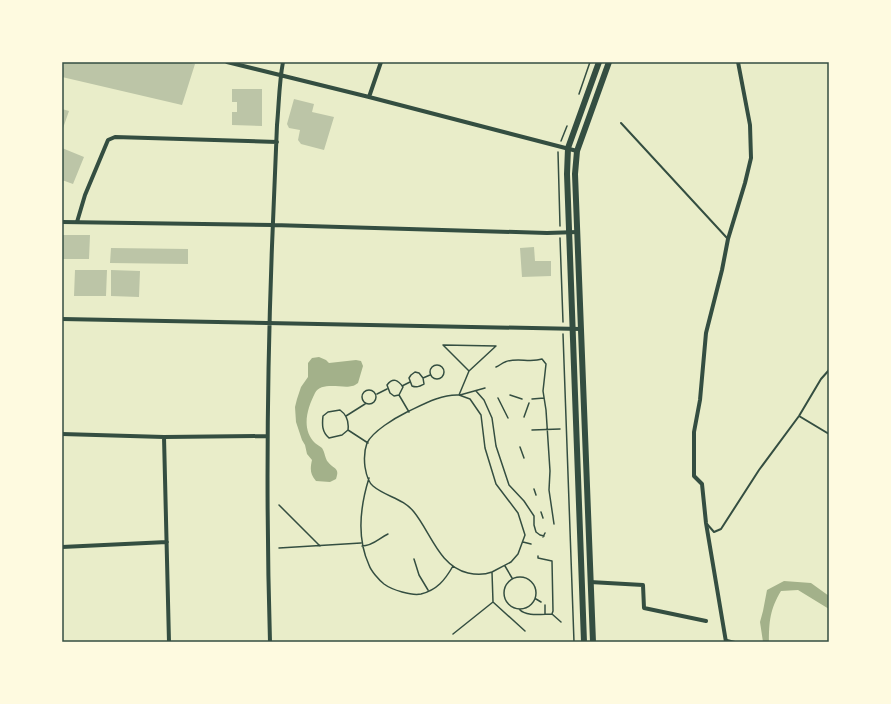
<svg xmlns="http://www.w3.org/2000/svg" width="891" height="704" font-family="Mulish,sans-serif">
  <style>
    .water { fill: #a3b18a }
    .building { fill: #bcc5a7 }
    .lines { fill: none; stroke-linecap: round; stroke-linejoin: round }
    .path { stroke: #344e41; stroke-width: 1.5 }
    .service { stroke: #344e41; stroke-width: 2 }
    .minor { stroke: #344e41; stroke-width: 4 }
    .secondary { stroke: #344e41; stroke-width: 6 }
    .neatline { fill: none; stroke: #344e41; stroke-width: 1.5 }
  </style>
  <rect width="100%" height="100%" fill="#e9edc9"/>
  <path class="water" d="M319,357L326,360L329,363L356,360L361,361L363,366L358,383C356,384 354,386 352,386C344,389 321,381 315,393C307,409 301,429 315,443C317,445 320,446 322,448C325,452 325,459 328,462C334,470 340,467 336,479L330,482L316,481C310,474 310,469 312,460L307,454L305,445L302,440L296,422L295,407L297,399L301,387L308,377V363L312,358Z
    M784,581L811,583L829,596V609L798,590L781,591C770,609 769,622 769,642H763L760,622L763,611L767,590Z"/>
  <path class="building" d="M64,62H187L195,64L182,105L62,77Z
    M232,89H262V126L232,125V112H237V102H232Z
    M294,99L314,104L312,112L334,117L324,150L301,144L298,140L300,130L289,128L287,124Z
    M62,109L69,111L62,131Z
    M62,148L84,157L73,184L62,180Z
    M62,235H90L89,259H62Z
    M534,247L535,261H551V276L522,277L520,248Z
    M111,248L188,249V264L110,263Z
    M75,270H107L106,296H74Z
    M111,270L140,271L139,297L111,296Z"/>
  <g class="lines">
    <path class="path" d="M579,94L590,62
      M561,141L567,126
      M558,152L560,226
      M560,238L563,322
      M563,334L574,642
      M443,345L496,346L469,371L459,395
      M443,345L469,371
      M430 372a7 7 0 1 1 14 0a7 7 0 1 1-14 0Z
      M496,367C499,366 502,363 505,362C516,357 530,363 542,359L546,364L543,391L546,410L550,471L549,490L554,524
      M415,372L419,373L423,378L424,384C420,386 417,388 412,386L409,378L411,375Z
      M423,378L430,375
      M402,386L410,382
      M362 397a7 7 0 1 1 14 0a7 7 0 1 1-14 0Z
      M476,391L484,400L492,418L496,446L509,485L524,501L534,516V525L536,532L540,535L544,536
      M377,394L387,389
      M399,395L403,387C398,380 393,377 387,385L390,393L394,396L399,395L409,412
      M460,395L485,388
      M510,395L522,399
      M498,398L508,418
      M532,399L544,398
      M346,416L365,404
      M524,417L529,403
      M348,430L342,435L329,438C322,432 322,425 323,416L328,412L340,410C347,415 349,422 348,430L368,443
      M532,430L560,429
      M520,447L524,458
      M369,478C360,507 356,537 369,565C371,571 379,580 384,584C392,590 412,596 421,594C437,590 445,580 453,566
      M534,489L536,495
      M279,505L320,546
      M541,512L543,518
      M543,537L545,533
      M523,542L531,544
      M362,546C373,546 379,538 388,534
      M279,548L361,543
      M538,556V558L552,561L553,611L552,614
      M414,559L419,575L428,590
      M505,566L512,578
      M492,572C484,575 477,575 468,573C439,566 431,533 414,512C403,498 386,497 373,486C368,482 366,473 365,467C364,459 364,451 367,443C373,431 395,418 407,412C422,405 441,394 459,395C462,396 467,398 470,399L481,415L485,448L496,484L518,513L525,535L518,554L511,562L492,572L493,602L525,631
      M504 593a16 16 0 1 1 32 0a16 16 0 1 1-32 0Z
      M536,599L541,602
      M519,609C526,617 542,614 552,614L561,622
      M545,614V605
      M453,634L493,602"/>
    <path class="service" d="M621,123L727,238
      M799,416L829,434
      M707,524L714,532L721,529L759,470L799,416L821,379L829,370
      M727,640L735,642"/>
    <path class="minor" d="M227,62L369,97L577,151
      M369,97L381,62
      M62,222L273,225L547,233L578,232
      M77,222L85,195L108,140L115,137L277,142
      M62,319L581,329
      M62,434L164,437L267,436
      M164,437L169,642
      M62,547L167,542
      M590,582L643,585L644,608L706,621
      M270,642C266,510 267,378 272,246C274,206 275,165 277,125C279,104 279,83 283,62
      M726,642L706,523L702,484L694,476V432L700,400L706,333L722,270L728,239L745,183L751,158L750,125L738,62"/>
    <path class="secondary" d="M584,642L567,174L568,148L599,62
      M593,642L575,174L577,151L609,62"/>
  </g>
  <rect width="891" height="704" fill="none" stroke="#fefae0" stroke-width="126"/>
  <rect x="63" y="63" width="765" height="578" class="neatline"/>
</svg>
